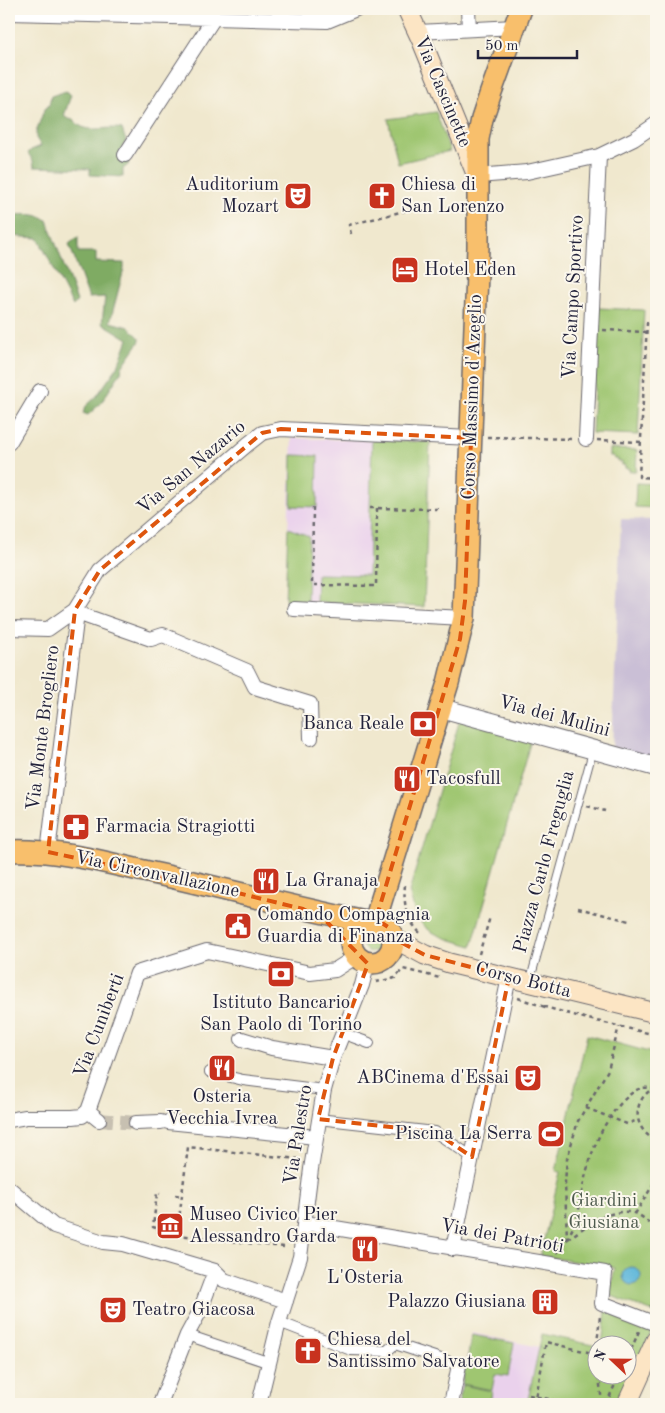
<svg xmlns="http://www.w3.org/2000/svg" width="665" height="1413" font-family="'Old Standard TT',serif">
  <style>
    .built { fill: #ead1ec }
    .industrial { fill: #cabfd6 }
    .green { fill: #9fc671; stroke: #607456 }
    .forest { fill: #7fab63; stroke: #50664f }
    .water { fill: #5cb6da; stroke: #3f6c8a }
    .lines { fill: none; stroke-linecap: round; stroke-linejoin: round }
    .minor-tunnel { stroke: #c7c0b1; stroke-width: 14; stroke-dasharray: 14 7; stroke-linecap: butt }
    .service-casing { stroke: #6a676e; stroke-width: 9 }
    .pedestrian-casing { stroke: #6a676e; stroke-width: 12 }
    .minor-casing { stroke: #6a676e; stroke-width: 16 }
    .tertiary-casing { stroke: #6a676e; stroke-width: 20 }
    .secondary-casing { stroke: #6a676e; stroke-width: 21 }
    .primary-casing { stroke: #6a676e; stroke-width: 24 }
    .path { stroke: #6a676e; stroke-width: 2.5; stroke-dasharray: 4 4; stroke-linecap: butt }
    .service { stroke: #fff; stroke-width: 7 }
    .pedestrian { stroke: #fff; stroke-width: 10 }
    .minor { stroke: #fff; stroke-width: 14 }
    .tertiary { stroke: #fff; stroke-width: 18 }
    .secondary { stroke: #fce5c4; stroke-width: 19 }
    .primary { stroke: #f8bf6c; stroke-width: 21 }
    .marked { fill: none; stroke: #de560e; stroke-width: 4; stroke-dasharray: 10 6; stroke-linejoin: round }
    .labels { text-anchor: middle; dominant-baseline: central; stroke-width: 4; stroke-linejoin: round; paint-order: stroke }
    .street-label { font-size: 19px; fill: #22223b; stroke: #fbf7ec }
    .poi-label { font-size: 19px; fill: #22223b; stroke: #fbf7ec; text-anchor: start }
    .park-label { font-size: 19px; fill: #4e5b4e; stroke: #fbf7ec }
  </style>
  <rect width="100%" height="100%" fill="#fbf7ec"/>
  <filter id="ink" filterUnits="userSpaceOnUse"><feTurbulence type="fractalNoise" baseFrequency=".02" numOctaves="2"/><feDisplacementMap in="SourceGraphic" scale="10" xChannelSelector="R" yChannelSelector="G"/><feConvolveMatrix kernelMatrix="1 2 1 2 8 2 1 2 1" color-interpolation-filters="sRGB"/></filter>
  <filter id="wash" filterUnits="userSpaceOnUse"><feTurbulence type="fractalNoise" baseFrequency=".0096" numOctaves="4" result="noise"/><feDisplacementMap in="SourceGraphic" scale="20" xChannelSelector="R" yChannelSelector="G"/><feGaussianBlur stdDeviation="1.12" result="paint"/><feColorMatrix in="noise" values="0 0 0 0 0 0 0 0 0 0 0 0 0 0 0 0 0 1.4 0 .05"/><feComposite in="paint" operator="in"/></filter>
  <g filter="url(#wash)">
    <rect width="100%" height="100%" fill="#f0e8ce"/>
    <path class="built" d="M292,438L430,442L424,607L285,600Z
      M472,1333L539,1347L527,1404H456Z"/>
    <path class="industrial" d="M621,519L656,520V759L612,747Z"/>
    <path class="green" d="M436,112L450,151L398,163L388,119Z
      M598,308L644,310L638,435L592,433Z
      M372,440L430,442L424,607L316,602L317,574L368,575Z
      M610,449L637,450L636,471H629V468H625V465H622V462H618V459H614V456H610Z
      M292,455L318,456L317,507L291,506Z
      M636,483L656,484V508L635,507Z
      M288,528L309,536L307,601L285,600Z
      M460,719L531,740L472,946C453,940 428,936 418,918C413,910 412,900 409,892Z
      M362 942a10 10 0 1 1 20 0a10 10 0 1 1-20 0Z
      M587,1035L656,1054V1313L609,1295L615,1268L540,1256L560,1172L556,1171Z
      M606,1311L652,1330L619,1404H527L542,1334L597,1346L598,1376H628V1346L602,1345Z
      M472,1335L514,1343L508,1376L495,1374L492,1390L462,1384Z
      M463,1385L492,1391L490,1404H458Z"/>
    <path class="forest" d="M66,91L71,95L64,116L68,119L74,120C85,136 106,125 122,129L126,141L120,152L129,164L123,169V177L90,175V169L34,167L33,161L28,153L31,150L41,146L36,138V132L44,110L49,105L51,96Z
      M9,215C20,215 38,212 47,220L77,301L73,306L38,238L9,236Z
      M78,237V252H96V262L124,263V269L110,322L129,327L140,338V341L122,367L121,372L101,403L88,415L83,413L86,406L96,397L118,366L128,339L102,323L105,297L89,298L69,244Z"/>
    <path class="water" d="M623 1276a9 9 0 1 1 18 0a9 9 0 1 1-18 0Z"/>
  </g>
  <g filter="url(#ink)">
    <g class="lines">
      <path class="minor-tunnel" d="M99,1120L136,1123"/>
      <defs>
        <path id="service" d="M530,981L593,750"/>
        <path id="pedestrian" d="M342,1033L369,1043
          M210,1072L243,1080L324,1090
          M318,1119L435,1132L472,1157
          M279,1322L351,1350L387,1351L395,1344L459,1365
          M187,1335L270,1363"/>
        <path id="minor" d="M468,9L469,29
          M9,13L327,21L356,9
          M418,32L515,27
          M125,155L214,18
          M477,176L527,172L599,156L634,139L656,124
          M586,439L599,156
          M9,443L40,391
          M294,609L464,618
          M77,613L151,639L163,635L247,671L255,687L310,704L311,738
          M9,628L48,629L75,610L100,570L248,444L262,433L281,429L471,438
          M48,852L77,613L75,610
          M242,1039L272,1048L333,1058
          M88,1111L99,1120
          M9,1120L26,1117H73L82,1116L88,1111L137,973L207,951L310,973L335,970L357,956
          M168,1122L316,1137
          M136,1123L161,1122
          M9,1188L54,1226L103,1242L123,1244L215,1271L224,1280L286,1301
          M305,1223L605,1273L602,1303L656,1324
          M453,1249L509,977
          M160,1404L187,1335L200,1311L215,1271
          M259,1404L279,1322L300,1257L311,1169L324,1090L333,1058L362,985L368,962
          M451,1404L459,1365"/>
        <path id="tertiary" d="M441,708L656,767"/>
        <path id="secondary" d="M407,9L421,39L477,176
          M393,938L425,955L449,963L656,1013
          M627,1404L656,1340"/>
        <path id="primary" d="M9,851C54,849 100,861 144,871C218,887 291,907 366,922
          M351 942a21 21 0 1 1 42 0a21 21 0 1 1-42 0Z
          M375,921L448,683L464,618L478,247V139L482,119L491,92L521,9"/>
      </defs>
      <use href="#service" class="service-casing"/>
      <use href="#pedestrian" class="pedestrian-casing"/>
      <use href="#minor" class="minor-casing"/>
      <use href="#tertiary" class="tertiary-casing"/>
      <use href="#secondary" class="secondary-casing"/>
      <use href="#primary" class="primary-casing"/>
      <path class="path" d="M351,234L349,225L424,206
        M656,323H647L639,477L656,478
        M603,330L646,332
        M487,437L574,439
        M597,440L641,442
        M313,507L312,585L376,586L377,508
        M370,508L439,509
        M587,806L605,811
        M405,885C403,905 407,920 421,934
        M578,908L629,921L628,924
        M479,954L490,917
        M376,982L395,978L403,969L440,978
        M518,998L545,1007
        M545,1005V1007L584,1018L656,1035
        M656,1087C632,1098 631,1129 656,1140
        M586,1108L627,1124L638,1120
        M175,1195L182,1196
        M635,1214L656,1180
        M156,1228L153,1227L157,1193L160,1194
        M567,1239C571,1231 576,1223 578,1214C580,1205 581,1196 583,1187C589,1157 601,1123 623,1101C633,1091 640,1085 654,1089
        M568,1239C585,1227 606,1210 629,1212C640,1213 648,1222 656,1229
        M284,1247L177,1235L188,1147L298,1159
        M557,1253L567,1240L565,1182L567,1159L578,1121L608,1070L619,1026
        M650,1308L656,1293
        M596,1353L600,1316
        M628,1357L639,1331
        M599,1376L602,1404
        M529,1395L572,1404
        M535,1404L546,1342L596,1354L598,1366
        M606,1404L619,1376"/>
      <use href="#service" class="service"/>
      <use href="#pedestrian" class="pedestrian"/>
      <use href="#minor" class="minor"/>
      <use href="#tertiary" class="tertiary"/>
      <use href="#secondary" class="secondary"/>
      <use href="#primary" class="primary"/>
    </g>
  </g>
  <path class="marked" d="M281,429L471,438L465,601L460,639L376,919L388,927L393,938L425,955L509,977L472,1157L435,1132L318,1119L333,1058L368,964L326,921L303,909L238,893L48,852L75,610L100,570L262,433Z"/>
  <defs>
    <symbol id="theatre-square" viewBox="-11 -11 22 22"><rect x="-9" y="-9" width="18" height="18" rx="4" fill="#c8321e" stroke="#fbf7ec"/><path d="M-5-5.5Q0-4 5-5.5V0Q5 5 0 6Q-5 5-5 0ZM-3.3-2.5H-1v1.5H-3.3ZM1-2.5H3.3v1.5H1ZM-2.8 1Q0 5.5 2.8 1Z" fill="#fff"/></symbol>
    <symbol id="church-square" viewBox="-11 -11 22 22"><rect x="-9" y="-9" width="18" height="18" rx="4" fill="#c8321e" stroke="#fbf7ec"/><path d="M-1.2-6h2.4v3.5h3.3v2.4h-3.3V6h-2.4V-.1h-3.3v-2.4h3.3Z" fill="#fff"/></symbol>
    <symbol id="hotel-square" viewBox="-11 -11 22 22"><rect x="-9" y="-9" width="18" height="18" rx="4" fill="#c8321e" stroke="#fbf7ec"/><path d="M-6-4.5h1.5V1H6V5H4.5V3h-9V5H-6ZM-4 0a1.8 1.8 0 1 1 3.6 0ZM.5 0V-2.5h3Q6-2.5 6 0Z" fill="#fff"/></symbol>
    <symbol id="bank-square" viewBox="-11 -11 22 22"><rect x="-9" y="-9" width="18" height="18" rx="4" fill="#c8321e" stroke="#fbf7ec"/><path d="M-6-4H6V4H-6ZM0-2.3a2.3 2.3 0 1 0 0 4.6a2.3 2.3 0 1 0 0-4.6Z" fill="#fff"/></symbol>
    <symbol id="restaurant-square" viewBox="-11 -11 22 22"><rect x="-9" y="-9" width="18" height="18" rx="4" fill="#c8321e" stroke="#fbf7ec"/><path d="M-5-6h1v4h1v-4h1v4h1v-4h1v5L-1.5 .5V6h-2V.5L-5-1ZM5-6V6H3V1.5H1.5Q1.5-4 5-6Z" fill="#fff"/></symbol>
    <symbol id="pharmacy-square" viewBox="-11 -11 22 22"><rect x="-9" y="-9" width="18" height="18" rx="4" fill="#c8321e" stroke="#fbf7ec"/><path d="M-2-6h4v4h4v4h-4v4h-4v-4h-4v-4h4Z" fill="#fff"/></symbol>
    <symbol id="civic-square" viewBox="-11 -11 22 22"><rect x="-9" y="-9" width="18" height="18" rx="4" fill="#c8321e" stroke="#fbf7ec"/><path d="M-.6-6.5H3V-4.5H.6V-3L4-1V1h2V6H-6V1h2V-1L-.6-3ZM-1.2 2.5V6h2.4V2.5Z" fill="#fff"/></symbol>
    <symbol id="stadium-square" viewBox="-11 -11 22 22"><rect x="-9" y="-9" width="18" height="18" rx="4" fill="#c8321e" stroke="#fbf7ec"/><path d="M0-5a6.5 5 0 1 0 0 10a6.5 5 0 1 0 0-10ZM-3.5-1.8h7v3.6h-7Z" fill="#fff"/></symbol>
    <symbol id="museum-square" viewBox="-11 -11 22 22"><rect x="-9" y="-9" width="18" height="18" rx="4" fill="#c8321e" stroke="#fbf7ec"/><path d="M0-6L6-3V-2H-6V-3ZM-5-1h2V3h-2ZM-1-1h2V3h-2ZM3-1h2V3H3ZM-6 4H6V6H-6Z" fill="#fff"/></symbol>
    <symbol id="building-square" viewBox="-11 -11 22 22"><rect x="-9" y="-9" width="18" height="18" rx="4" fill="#c8321e" stroke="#fbf7ec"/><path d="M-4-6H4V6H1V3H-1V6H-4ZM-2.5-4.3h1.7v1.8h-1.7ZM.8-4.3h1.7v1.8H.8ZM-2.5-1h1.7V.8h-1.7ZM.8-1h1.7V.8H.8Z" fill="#fff"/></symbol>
  </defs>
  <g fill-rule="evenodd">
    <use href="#theatre-square" x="282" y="180" width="32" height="32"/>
    <use href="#church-square" x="366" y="180" width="32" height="32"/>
    <use href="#hotel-square" x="389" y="254" width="32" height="32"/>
    <use href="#bank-square" x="407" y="708" width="32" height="32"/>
    <use href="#restaurant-square" x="391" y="763" width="32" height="32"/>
    <use href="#pharmacy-square" x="60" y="811" width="32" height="32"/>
    <use href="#restaurant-square" x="250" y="865" width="32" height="32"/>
    <use href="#civic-square" x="222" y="910" width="32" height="32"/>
    <use href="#bank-square" x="265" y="958" width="32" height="32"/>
    <use href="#restaurant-square" x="206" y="1052" width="32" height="32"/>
    <use href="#theatre-square" x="512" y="1062" width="32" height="32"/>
    <use href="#stadium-square" x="535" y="1118" width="32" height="32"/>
    <use href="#museum-square" x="154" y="1210" width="32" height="32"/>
    <use href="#restaurant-square" x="349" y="1233" width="32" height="32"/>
    <use href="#building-square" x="529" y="1286" width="32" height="32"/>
    <use href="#theatre-square" x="97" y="1294" width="32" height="32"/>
    <use href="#church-square" x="292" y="1335" width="32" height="32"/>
  </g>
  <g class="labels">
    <g class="street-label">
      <text transform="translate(442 92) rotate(67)">Via Cascinette</text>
      <text transform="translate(574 297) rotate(-87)">Via Campo Sportivo</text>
      <text transform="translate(473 397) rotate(-88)">Corso Massimo d'Azeglio</text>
      <text transform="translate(192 468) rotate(-40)">Via San Nazario</text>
      <text transform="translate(554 717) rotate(15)">Via dei Mulini</text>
      <text transform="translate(44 728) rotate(-83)">Via Monte Brogliero</text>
      <text transform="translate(545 862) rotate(-75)">Piazza Carlo Freguglia</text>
      <text transform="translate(157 875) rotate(12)">Via Circonvallazione</text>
      <text transform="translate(523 981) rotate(14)">Corso Botta</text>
      <text transform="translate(100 1026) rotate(-69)">Via Cuniberti</text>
      <text transform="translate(299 1135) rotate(-81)">Via Palestro</text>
      <text transform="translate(502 1237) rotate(10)">Via dei Patrioti</text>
    </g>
    <g class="poi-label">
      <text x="279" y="185" text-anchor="end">Auditorium<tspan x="279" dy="22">Mozart</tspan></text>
      <text x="401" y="185">Chiesa di<tspan x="401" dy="22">San Lorenzo</tspan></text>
      <text x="424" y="270">Hotel Eden</text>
      <text x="404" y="724" text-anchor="end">Banca Reale</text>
      <text x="426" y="779">Tacosfull</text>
      <text x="95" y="827">Farmacia Stragiotti</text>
      <text x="285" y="881">La Granaja</text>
      <text x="257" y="915">Comando Compagnia<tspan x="257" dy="22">Guardia di Finanza</tspan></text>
      <text x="281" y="1003" text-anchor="middle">Istituto Bancario<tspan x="281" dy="22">San Paolo di Torino</tspan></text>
      <text x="509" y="1078" text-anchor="end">ABCinema d'Essai</text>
      <text x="222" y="1097" text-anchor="middle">Osteria<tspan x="222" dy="22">Vecchia Ivrea</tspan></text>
      <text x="532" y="1134" text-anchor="end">Piscina La Serra</text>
      <text x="189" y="1215">Museo Civico Pier<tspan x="189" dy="22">Alessandro Garda</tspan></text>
      <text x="365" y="1278" text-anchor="middle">L'Osteria</text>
      <text x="526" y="1302" text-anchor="end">Palazzo Giusiana</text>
      <text x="132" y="1310">Teatro Giacosa</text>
      <text x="327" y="1340">Chiesa del<tspan x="327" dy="22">Santissimo Salvatore</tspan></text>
    </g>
    <g class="park-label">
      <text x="604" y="1201">Giardini<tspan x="604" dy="22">Giusiana</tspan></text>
    </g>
  </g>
  <rect width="665" height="1413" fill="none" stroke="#fbf7ec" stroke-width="30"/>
  <g transform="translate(612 1360) rotate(292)"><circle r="24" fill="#fbf7ec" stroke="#a4a2a5"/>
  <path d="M0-4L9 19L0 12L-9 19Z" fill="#c8321e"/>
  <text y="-8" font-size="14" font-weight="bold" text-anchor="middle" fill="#22223b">N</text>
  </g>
  <path d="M478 50v8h99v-8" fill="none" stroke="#22223b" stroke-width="2.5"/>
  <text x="485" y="50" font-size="15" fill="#22223b" stroke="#fbf7ec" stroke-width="4" paint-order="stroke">50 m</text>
</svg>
